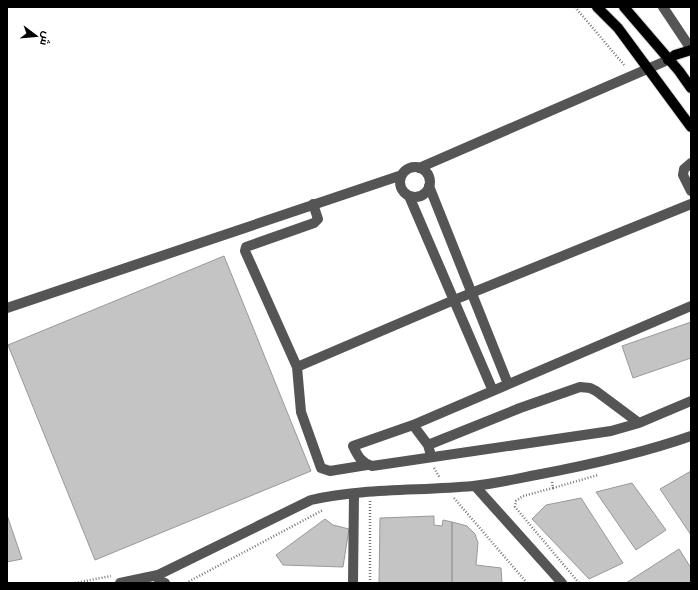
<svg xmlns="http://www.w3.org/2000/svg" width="698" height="590" font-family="'Varela Round',Cairo,sans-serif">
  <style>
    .building { fill: #c4c4c4; stroke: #999 }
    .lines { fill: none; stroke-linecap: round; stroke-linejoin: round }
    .major-casing { stroke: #dbdbdb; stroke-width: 12 }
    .path { stroke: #777; stroke-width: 2.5; stroke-dasharray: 1 2; stroke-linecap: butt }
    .minor { stroke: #555; stroke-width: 10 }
    .major { stroke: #000; stroke-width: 10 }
  </style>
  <rect width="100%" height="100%" fill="#fff"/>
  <path class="building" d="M224,256L311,471L95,560L8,345Z
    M691,322V358L633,378L622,346Z
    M691,471V535L660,489Z
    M632,483L666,530L636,550L596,492Z
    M581,498L623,563L589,579L532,519L546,505Z
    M7,515L22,559L7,562Z
    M434,516V525L442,526L443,520L452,522V583H379L380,518Z
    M325,519L333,525L349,529L343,567L283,565L276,555Z
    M452,522L467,526L475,534L478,543L476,565L501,568L502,583H452Z
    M679,549L691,568V583H626Z"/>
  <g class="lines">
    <defs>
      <path id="major" d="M597,7L618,28L691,127
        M624,7L679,71L691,88
        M668,60L675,55L691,50"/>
    </defs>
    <use href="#major" class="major-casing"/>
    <path class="path" d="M575,7L625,66
      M434,468L440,478
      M552,482L553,488L598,475
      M553,488L523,496L516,501L515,507L579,583
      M454,498L527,583
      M75,583L111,576
      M186,583L323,510
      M370,583V501"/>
    <path class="minor" d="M663,7L691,49
      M691,163L684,169L683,175L691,191
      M400 182a15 15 0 1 1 30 0a15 15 0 1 1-30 0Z
      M419,168L668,60
      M429,186L508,384
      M409,196L493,391
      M313,204L318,219L314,223L246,247L245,251L297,367L301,412L321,468L330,471L367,465
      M691,306L413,425L353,446C358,456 361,463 372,466L611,431L639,423L691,401
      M7,308L402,175
      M297,367L454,300L691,204
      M413,425L428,445L430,452
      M428,445L520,408L580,387L590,388L596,391L639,423
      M475,486L562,583
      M159,581L165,583
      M120,583L158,575L311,500C363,488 420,491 473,486C494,484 515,479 536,475C589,465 640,454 691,436
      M353,583L354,494"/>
    <use href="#major" class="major"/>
  </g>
  <rect width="698" height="590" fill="none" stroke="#000000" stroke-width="16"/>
  <g transform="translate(36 36) rotate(106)" stroke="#ffffff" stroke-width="3" paint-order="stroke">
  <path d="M0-3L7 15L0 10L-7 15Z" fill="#000000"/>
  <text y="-6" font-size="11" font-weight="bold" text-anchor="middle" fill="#000000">ش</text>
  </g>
</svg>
